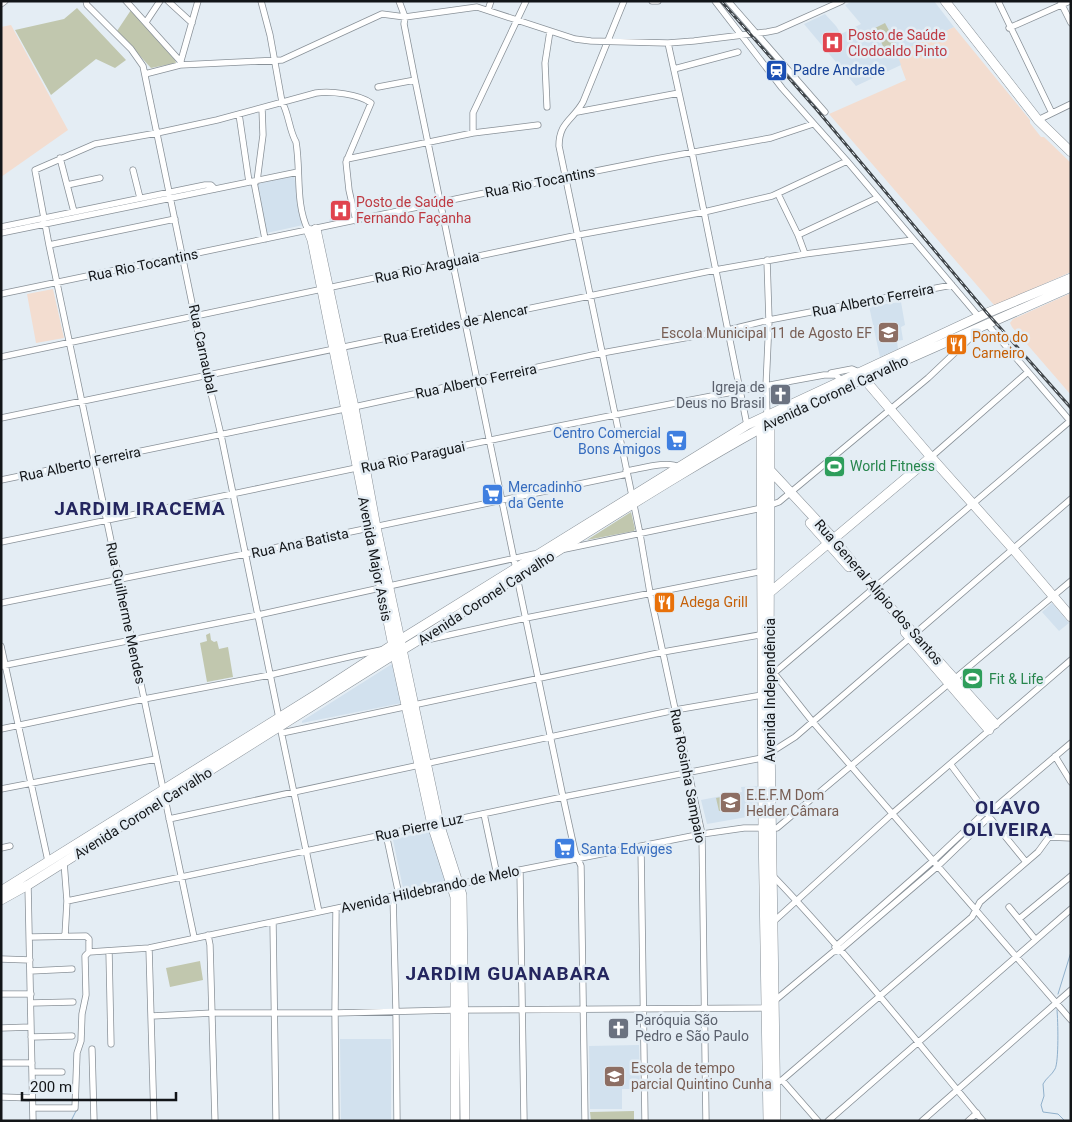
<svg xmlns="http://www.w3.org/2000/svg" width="1072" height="1122" font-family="Roboto,sans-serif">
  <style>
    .industrial { fill: #f3ddd0 }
    .built { fill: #d2e1ee }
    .green { fill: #c1c7ae }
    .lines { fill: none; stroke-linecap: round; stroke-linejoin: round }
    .stream { stroke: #90b0cb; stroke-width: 1 }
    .street-casing { stroke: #899198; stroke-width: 7 }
    .secondary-casing { stroke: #899198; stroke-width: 10 }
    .primary-casing { stroke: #899198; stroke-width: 10 }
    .street { stroke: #fff; stroke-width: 5.5 }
    .secondary { stroke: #fff; stroke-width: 9 }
    .primary { stroke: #fff; stroke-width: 9 }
    .rail-casing { stroke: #41464a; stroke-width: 3 }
    .rail { stroke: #e4edf4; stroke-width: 1; stroke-dasharray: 4; stroke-linecap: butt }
    .labels { text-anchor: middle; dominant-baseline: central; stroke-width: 5; stroke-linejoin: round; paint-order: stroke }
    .health-label { font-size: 14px; fill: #be3a42; stroke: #e4edf4; text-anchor: start }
    .transit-label { font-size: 14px; fill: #164399; stroke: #e4edf4; text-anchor: start }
    .street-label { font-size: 14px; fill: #121518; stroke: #e4edf4 }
    .education-label { font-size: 14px; fill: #785e54; stroke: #e4edf4; text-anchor: start }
    .food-label { font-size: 14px; fill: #c56008; stroke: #e4edf4; text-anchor: start }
    .worship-label { font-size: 14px; fill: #5b616d; stroke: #e4edf4; text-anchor: end }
    .shop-label { font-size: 14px; fill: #366cbe; stroke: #e4edf4; text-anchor: start }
    .leisure-label { font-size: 14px; fill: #27864d; stroke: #e4edf4; text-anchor: start }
    .district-label { font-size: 19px; font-weight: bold; letter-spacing: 1px; fill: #24265f; stroke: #e4edf4 }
  </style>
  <rect width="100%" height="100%" fill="#e4edf4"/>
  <path class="industrial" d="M11,25L68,130L1,177V27Z
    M954,27L1030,120V123L1041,137H1044L1071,163V272L996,305H994L829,114L906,80L896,53Z
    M53,289L64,338L36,343L27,294Z
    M1071,293V395L1012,327L1010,323L1013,319Z"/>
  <path class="built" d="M853,1H934L954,27L897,53L901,65L856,86L804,24L825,14L836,26L841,34L861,24L845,5Z
    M294,176L303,225L267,233L257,184Z
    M347,202L350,215L347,218L329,222L334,205Z
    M901,302L905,325L901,327L903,340L897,341L898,349L880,357L869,306Z
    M1052,603L1069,623L1059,631L1042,612Z
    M392,664L402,703L302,723V721Z
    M757,786L758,815L707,824L701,800L742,792L741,787Z
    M429,831L431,833L445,881L404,889L403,888L393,840L394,839Z
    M340,1039H391V1121H341Z
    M639,1045L640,1089H622V1109H590L589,1046Z"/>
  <path class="green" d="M77,8L126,60L115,68L96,59L51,95L15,30L64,19Z
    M131,10L175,60L176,63L151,68L117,31Z
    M885,23L898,47L886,53L875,28Z
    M631,512L635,529L634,531L587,540Z
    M210,633L211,640L214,642L217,641L219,649L228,647L233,677L207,682L200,643L207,641L206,635Z
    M736,794L739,807L719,811L716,798Z
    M200,961L203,980L170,987L166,968Z
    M634,1111V1121H591L590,1112Z"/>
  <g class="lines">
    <path class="stream" d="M1058,994L1071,952
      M1057,1010C1058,1020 1059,1062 1055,1069C1052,1075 1046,1078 1043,1084L1044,1096L1041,1105L1043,1112L1058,1114L1065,1121
      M71,1121L76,1111"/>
    <defs>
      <path id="street" d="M86,1L87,5L131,49L143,66L207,376L221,435L279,718
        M126,1L181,62
        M168,1L192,23
        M261,1L270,35L282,102C289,114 289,130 296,142C301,171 295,203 308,230
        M399,1L405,17L404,24L415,80L516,569
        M624,1L583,102C573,120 559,122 559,146L640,534L650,593L702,834L706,1121
        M652,1H658
        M715,1L782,88L847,161L979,317
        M728,1L825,112
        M998,1L1052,113
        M1061,3L1071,23
        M1,4L5,1
        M488,10L491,1
        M146,22L160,1
        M1009,28L1070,1
        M668,43L692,152L747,425
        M180,64L198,1
        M674,69L738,52
        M145,74L180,65L282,60L382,14L405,17L477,7L575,39L591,41L668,43L694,41L767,32L777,30L842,1
        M378,87L415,80
        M547,107L545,63L550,31
        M577,112L679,93
        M239,114L249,182
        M1038,120L1071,104
        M473,133V113L526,1
        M60,158L74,212
        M347,159L473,133L538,125
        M133,170L140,198
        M257,181L263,135L262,108
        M254,182L265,239
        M67,185L100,178
        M778,194L798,235L805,254
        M1,227L205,185H211L215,189
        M1,233L298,172
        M798,235L877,198
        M49,245L175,219
        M1,294L480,194L656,159L771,138L813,124
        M987,324L1071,422
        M1,357L578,235L704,212L772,196L847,161
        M831,373L852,369L859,372
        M767,415L766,386L769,320L767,260
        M1,418L715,270L805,254L913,240
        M931,457L1028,372
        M626,471C640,469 667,460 679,467
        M1,480L354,407L602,353L728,330L769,320L952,285
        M1,542C276,486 549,425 824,375H836L841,380
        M565,549L762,508L779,502L928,378L981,328
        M517,577L563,797L575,852L581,866L585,1121
        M1,603L245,554L627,474
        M422,641L526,618L763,571
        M1,646L48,861
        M1,666L258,615L534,554
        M774,673L812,721L1071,1020
        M773,674L1070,421
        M1,729L144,699L270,675L357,655L381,650
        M281,731L319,912
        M282,733L663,652L765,634
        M1055,756L1071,782
        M951,765L991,819L1026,862
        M1,789L156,759
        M484,814L497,875
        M169,819L675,710L762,695
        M386,834L399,895
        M641,847L645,1121
        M1,848L10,846
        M64,862L67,901L65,936
        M520,870L524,1121
        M773,876C847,953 914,1038 983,1121
        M28,885L33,1121
        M393,896L396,1012L397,1121
        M67,901L563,797L762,758L795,737L1071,499
        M1009,907L1035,939
        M336,909L335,1013L336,1121
        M1019,919L1071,876
        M273,922L276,1121
        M772,923L893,813L1071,660
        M208,935L210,945L215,1121
        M30,937L86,936L89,939V952L85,956L86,995L82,1014L81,1041L77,1053L75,1108H33
        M194,937L49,245L35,170L95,144L157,133L217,120L316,93C331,91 359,94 371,103L346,162L349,190L356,221
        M835,947L934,860L986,811L992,810L1071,743
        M149,948L154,1121
        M109,951L111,1044
        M89,952L149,948L399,895L452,886L520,870L702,834L744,828H777L1071,581
        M1,959L30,960
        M30,971L72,969
        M1,994H31
        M31,1003L73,1002
        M152,1016L213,1013H335L454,1010L766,1008L833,952L840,950L938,866L989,817L992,810
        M1,1028L31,1027
        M31,1037L72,1036
        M92,1049L94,1121
        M1,1063H32
        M33,1072H62
        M782,1080L818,1121
        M775,1084L782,1080L972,917L980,902L1038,852L1049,837L1071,838
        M1,1097L32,1098
        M828,1121L1071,909
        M922,1121L1071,990
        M968,1121L977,1113"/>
      <path id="secondary" d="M945,1L1038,120L1071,152
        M316,229L354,407L376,527L439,823L462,895L465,1121
        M308,230L312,240L392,641L419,765L432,825L455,897V1121
        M860,374L931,457L1013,549L1071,617
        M768,418L770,429L769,676L776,1121
        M761,427L763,828L768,1121
        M768,468L834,539L874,589L995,724
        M810,523L849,567
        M768,594L931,457
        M905,632L989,730"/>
      <path id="primary" d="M1,891L317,694L400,640L747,425L987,313L1071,278
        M1,900L28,885L390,657C434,632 476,603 518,576C612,517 706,456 804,405L1071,287"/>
    </defs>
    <use href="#street" class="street-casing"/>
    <use href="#secondary" class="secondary-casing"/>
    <use href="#primary" class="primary-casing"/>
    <use href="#street" class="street"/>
    <use href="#secondary" class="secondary"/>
    <use href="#primary" class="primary"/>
    <defs>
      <path id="rail" d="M721,1L817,110L987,313L1071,408"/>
    </defs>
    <use href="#rail" class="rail-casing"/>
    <use href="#rail" class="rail"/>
  </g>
  <defs>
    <symbol id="hospital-square" viewBox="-11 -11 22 22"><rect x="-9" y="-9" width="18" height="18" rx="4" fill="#e0444e" stroke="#e4edf4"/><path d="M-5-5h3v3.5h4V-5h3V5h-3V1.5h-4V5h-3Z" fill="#fff"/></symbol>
    <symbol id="station-square" viewBox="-11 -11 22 22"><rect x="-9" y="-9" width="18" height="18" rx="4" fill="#1a4fb4" stroke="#e4edf4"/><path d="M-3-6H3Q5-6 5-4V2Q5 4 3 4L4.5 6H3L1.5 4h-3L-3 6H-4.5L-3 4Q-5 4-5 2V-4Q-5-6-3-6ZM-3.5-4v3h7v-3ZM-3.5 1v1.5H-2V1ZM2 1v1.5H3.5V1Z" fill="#fff"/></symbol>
    <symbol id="school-square" viewBox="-11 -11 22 22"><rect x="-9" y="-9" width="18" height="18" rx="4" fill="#8d6e63" stroke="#e4edf4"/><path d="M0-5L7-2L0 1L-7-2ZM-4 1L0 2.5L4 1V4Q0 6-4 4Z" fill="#fff"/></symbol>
    <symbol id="restaurant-square" viewBox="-11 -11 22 22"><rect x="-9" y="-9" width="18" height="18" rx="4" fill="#e8710a" stroke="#e4edf4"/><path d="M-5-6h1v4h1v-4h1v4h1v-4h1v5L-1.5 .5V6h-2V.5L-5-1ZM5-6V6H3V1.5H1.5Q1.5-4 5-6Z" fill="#fff"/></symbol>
    <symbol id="church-square" viewBox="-11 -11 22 22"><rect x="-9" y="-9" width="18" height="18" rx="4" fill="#6b7280" stroke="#e4edf4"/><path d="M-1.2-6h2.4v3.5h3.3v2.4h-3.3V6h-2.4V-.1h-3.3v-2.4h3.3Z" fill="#fff"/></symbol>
    <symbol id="supermarket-square" viewBox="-11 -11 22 22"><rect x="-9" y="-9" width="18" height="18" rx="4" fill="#3f7fe0" stroke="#e4edf4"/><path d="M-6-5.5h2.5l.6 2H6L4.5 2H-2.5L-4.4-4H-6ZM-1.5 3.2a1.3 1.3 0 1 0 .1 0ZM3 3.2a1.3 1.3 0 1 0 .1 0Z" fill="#fff"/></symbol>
    <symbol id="stadium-square" viewBox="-11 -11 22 22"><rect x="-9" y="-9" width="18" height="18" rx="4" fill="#2e9e5b" stroke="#e4edf4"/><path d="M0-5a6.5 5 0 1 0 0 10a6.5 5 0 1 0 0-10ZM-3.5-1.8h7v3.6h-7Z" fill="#fff"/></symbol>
  </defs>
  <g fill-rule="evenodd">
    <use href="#hospital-square" x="820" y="30" width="25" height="25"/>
    <use href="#station-square" x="764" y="58" width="25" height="25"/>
    <use href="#hospital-square" x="328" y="198" width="25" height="25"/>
    <use href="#school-square" x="876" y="320" width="25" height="25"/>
    <use href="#restaurant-square" x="944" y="332" width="25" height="25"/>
    <use href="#church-square" x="768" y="382" width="25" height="25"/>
    <use href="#supermarket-square" x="664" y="428" width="25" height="25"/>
    <use href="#stadium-square" x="822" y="454" width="25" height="25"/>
    <use href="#supermarket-square" x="480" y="482" width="25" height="25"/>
    <use href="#restaurant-square" x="652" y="590" width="25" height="25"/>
    <use href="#stadium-square" x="960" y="666" width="25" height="25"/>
    <use href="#school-square" x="718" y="790" width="25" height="25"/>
    <use href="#supermarket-square" x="552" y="836" width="25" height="25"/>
    <use href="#church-square" x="606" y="1016" width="25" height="25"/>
    <use href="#school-square" x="602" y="1064" width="25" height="25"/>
  </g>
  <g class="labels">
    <g class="health-label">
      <text x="848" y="35">Posto de Saúde<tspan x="848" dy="16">Clodoaldo Pinto</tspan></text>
      <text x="356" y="202">Posto de Saúde<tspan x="356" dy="16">Fernando Façanha</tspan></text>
    </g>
    <g class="transit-label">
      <text x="793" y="70">Padre Andrade</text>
    </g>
    <g class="street-label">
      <text transform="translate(540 182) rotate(-11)">Rua Rio Tocantins</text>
      <text transform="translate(143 265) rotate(-12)">Rua Rio Tocantins</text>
      <text transform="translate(427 267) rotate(-12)">Rua Rio Araguaia</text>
      <text transform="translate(873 300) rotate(-11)">Rua Alberto Ferreira</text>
      <text transform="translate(456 324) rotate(-12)">Rua Eretides de Alencar</text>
      <text transform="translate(203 349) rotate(78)">Rua Carnaubal</text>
      <text transform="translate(476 381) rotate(-12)">Rua Alberto Ferreira</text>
      <text transform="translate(835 393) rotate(-25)">Avenida Coronel Carvalho</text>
      <text transform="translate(413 457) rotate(-12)">Rua Rio Paraguai</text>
      <text transform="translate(80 464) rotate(-12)">Rua Alberto Ferreira</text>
      <text transform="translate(300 543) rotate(-12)">Rua Ana Batista</text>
      <text transform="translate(375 559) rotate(79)">Avenida Major Assis</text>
      <text transform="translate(879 592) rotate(49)">Rua General Alípio dos Santos</text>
      <text transform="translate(486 598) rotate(-33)">Avenida Coronel Carvalho</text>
      <text transform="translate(126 613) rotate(78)">Rua Guilherme Mendes</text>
      <text transform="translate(770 690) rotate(-90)">Avenida Independência</text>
      <text transform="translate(688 776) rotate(79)">Rua Rosinha Sampaio</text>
      <text transform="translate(143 813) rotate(-32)">Avenida Coronel Carvalho</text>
      <text transform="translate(419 827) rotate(-12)">Rua Pierre Luz</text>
      <text transform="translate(430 889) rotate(-12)">Avenida Hildebrando de Melo</text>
    </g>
    <g class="education-label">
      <text x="872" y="333" text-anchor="end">Escola Municipal 11 de Agosto EF</text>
      <text x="746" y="795">E.E.F.M Dom<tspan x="746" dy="16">Helder Câmara</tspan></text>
      <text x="631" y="1068">Escola de tempo<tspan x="631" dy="16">parcial Quintino Cunha</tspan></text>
    </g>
    <g class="food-label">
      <text x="972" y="337">Ponto do<tspan x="972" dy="16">Carneiro</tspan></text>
      <text x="680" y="602">Adega Grill</text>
    </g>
    <g class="worship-label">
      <text x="765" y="387">Igreja de<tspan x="765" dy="16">Deus no Brasil</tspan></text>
      <text x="635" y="1020" text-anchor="start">Paróquia São<tspan x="635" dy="16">Pedro e São Paulo</tspan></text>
    </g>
    <g class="shop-label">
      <text x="661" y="433" text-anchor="end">Centro Comercial<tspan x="661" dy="16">Bons Amigos</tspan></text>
      <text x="508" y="487">Mercadinho<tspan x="508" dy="16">da Gente</tspan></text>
      <text x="581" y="849">Santa Edwiges</text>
    </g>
    <g class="leisure-label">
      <text x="850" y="466">World Fitness</text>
      <text x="989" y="679">Fit &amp; Life</text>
    </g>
    <g class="district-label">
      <text x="140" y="508">JARDIM IRACEMA</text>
      <text x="1008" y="807">OLAVO<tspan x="1008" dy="22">OLIVEIRA</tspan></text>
      <text x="508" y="973">JARDIM GUANABARA</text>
    </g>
  </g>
  <rect width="1072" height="1122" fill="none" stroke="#121518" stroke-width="5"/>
  <path d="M22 1092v8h154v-8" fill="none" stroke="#121518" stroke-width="2.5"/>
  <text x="30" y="1092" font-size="15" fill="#121518" stroke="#e4edf4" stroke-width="4" paint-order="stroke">200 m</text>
</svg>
